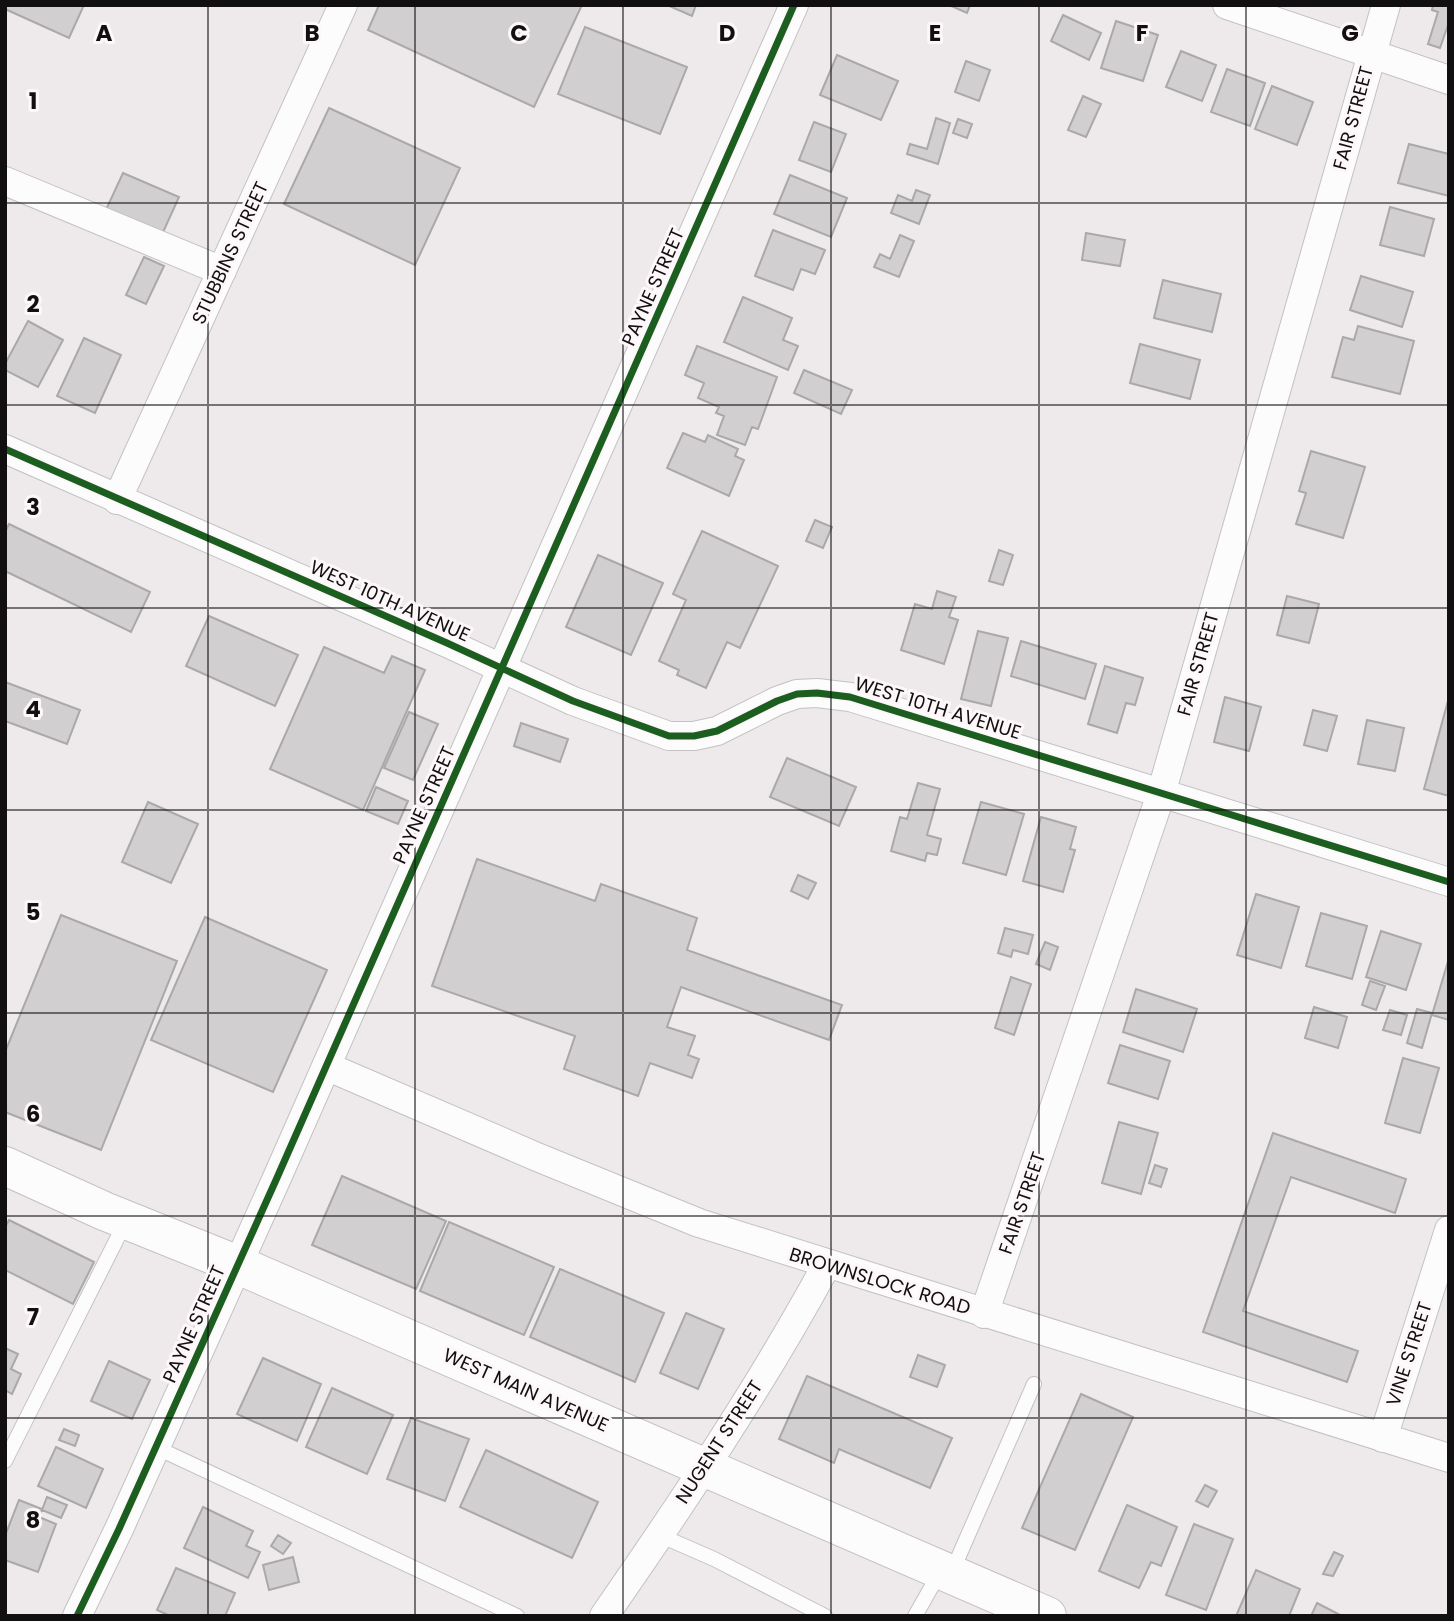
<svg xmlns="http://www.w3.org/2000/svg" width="1454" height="1621" font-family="Poppins,sans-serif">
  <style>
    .building { fill: #d2cfd0; stroke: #aaa8a9; stroke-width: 2 }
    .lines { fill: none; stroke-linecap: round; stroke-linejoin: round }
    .lane-casing { stroke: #c4c1c3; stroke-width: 16 }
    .street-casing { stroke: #c4c1c3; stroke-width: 30 }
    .secondary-casing { stroke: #c4c1c3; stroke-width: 40 }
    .lane { stroke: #fcfcfc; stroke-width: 14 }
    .street { stroke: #fcfcfc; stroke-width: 28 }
    .secondary { stroke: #fcfcfc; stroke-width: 38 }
    .cycleway-casing { stroke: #fdf7f9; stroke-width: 11 }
    .cycleway { stroke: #1b5e20; stroke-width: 7 }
    .grid { fill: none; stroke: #110f10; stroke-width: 2; stroke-opacity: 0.55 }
    .labels { text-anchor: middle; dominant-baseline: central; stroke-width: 6; stroke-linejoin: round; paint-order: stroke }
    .street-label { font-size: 19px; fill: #110f10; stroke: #fdf7f9 }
    .grid-label { font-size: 23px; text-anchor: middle; font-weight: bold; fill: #110f10; stroke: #fdf7f9; stroke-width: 6; stroke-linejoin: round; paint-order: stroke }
  </style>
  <rect width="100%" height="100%" fill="#eeeaec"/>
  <path class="building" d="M5,5H84L69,38L5,9Z
    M379,5H582L534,107L368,30Z
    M667,5H696L692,16Z
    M949,5H970L967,13Z
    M1433,5H1449V22L1440,48L1428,44L1438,12L1432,10Z
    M1063,15L1101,33L1089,60L1051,41Z
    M1116,21L1158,35L1143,81L1101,68Z
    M585,27L687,67L660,134L558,94Z
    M1181,51L1216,65L1202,101L1166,87Z
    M837,55L898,81L881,120L820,95Z
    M966,61L990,70L979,101L955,92Z
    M1227,69L1265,83L1250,126L1211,112Z
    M1272,86L1313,102L1297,145L1255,129Z
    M1083,96L1101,104L1086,137L1068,130Z
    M329,108L460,168L415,265L284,204Z
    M936,118L950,123L938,164L907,154L910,144L927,149Z
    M958,119L972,124L967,138L953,133Z
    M814,122L846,134L831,172L799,160Z
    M1409,144L1449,154V196L1398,183Z
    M123,173L179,197L160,239L104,214Z
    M790,175L847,198L831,237L774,214Z
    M916,190L930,195L919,224L891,213L898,195L912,201Z
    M1390,207L1434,219L1424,256L1380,245Z
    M773,230L825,250L815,274L801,269L793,290L755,276Z
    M1086,233L1125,240L1120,266L1082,260Z
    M900,235L914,241L899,277L874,267L880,254L890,259Z
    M144,257L164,266L146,304L126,295Z
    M1361,276L1413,292L1402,327L1350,310Z
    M1163,280L1221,294L1212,332L1154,318Z
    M743,297L792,318L783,340L798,346L788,370L724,342Z
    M28,321L63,340L38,387L5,370V364Z
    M1358,326L1414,341L1400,394L1332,377L1343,337L1354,340Z
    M84,338L121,355L95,413L57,396Z
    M1140,344L1200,360L1190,399L1130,383Z
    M697,346L777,377L758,429L752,427L745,445L717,435L724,416L716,413L719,407L698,398L704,383L685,375Z
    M804,370L852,390L841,414L794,393Z
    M683,433L705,442L708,435L738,449L735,456L744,460L729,496L667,468Z
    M1311,451L1365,467L1343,538L1296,524L1306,493L1299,491Z
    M815,520L832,527L823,548L806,541Z
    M9,524L150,592L131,632L5,571V532Z
    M702,531L778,566L740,648L727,642L706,688L677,675L679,670L659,661L686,600L673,594Z
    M999,550L1013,555L1003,585L989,581Z
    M598,555L663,583L631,655L566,627Z
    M937,591L956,597L949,617L958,620L944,664L901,650L915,604L932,609Z
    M1287,596L1319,604L1309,643L1277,635Z
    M209,616L298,655L275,706L186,666Z
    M978,631L1008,638L991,706L961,699Z
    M1021,641L1096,664L1085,699L1011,676Z
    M324,647L384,673L392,656L425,670L363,810L270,769Z
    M1105,666L1143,678L1135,705L1126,703L1117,733L1088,724Z
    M5,682L80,710L67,744L5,721Z
    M1225,697L1261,707L1249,751L1214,742Z
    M1449,697V796L1424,789Z
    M1313,710L1337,716L1327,751L1304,745Z
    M409,712L438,724L413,780L384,768Z
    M1367,720L1404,728L1395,771L1358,764Z
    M521,723L568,739L560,762L514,746Z
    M787,758L856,787L839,826L770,797Z
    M918,783L940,789L927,835L941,839L937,855L927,853L925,861L891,851L900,817L907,819Z
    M376,787L408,801L398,824L366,811Z
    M148,802L198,824L171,883L122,862Z
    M981,802L1024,814L1006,875L963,863Z
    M1041,817L1076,827L1070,849L1075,850L1063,892L1023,881Z
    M477,859L595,901L601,884L697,918L687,950L842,1005L829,1040L681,987L667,1027L695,1036L688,1055L699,1059L692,1078L650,1063L638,1096L564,1069L575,1036L432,986Z
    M798,875L816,883L808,899L791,891Z
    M1256,894L1299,907L1281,968L1237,955Z
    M1321,913L1367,926L1352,979L1306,966Z
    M61,915L177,961L101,1150L5,1112V1052Z
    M205,917L327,970L273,1092L151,1040Z
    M1005,928L1033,935L1028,954L1013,950L1011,957L998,953Z
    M1381,931L1421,944L1406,990L1366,977Z
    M1045,942L1058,947L1050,970L1036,964Z
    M1449,958V1020L1432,1015Z
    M1011,977L1031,984L1014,1035L995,1028Z
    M1370,981L1385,986L1376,1010L1362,1005Z
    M1136,989L1197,1009L1183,1052L1123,1032Z
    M1314,1007L1347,1017L1338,1048L1305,1038Z
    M1417,1009L1432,1013L1422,1048L1407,1043Z
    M1390,1010L1407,1015L1401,1035L1383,1030Z
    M1120,1045L1170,1061L1158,1099L1108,1083Z
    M1403,1058L1439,1068L1420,1133L1385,1123Z
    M1119,1122L1158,1133L1141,1194L1102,1183Z
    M1273,1133L1406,1179L1395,1213L1291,1177L1243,1311L1358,1351L1347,1382L1203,1332Z
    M1155,1165L1167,1169L1161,1187L1149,1183Z
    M342,1176L446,1221L416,1289L312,1245Z
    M9,1220L94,1262L73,1304L5,1270V1227Z
    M449,1222L554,1267L524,1335L420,1291Z
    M560,1269L664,1313L635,1382L530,1337Z
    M686,1313L724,1329L698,1389L660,1373Z
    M5,1348L18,1354L11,1369L21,1374L12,1394L5,1390Z
    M918,1355L945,1365L937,1387L910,1377Z
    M263,1358L321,1384L297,1441L237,1414Z
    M109,1361L150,1380L132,1419L91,1401Z
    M807,1376L952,1438L930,1488L839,1449L834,1463L779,1439Z
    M332,1388L393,1415L367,1474L306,1447Z
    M1081,1394L1133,1417L1075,1550L1022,1528Z
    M411,1418L469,1439L445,1501L387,1479Z
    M64,1429L79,1435L75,1446L59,1440Z
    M56,1447L103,1469L86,1508L38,1486Z
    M486,1450L598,1502L572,1558L460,1507Z
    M1205,1485L1217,1491L1208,1507L1196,1501Z
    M47,1497L67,1505L61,1518L42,1510Z
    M19,1500L42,1509L39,1517L56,1524L38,1572L5,1560V1536Z
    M1127,1505L1177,1527L1161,1566L1151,1562L1139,1588L1099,1571Z
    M203,1507L253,1531L246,1546L260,1552L248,1578L184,1548Z
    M1194,1524L1233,1539L1206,1610L1166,1595Z
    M278,1535L291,1543L283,1554L271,1546Z
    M1334,1552L1343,1556L1333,1576L1323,1574Z
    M293,1557L299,1582L269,1590L263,1565Z
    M176,1568L235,1593L225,1616H170L157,1610Z
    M1256,1570L1300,1589L1289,1616H1236Z
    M1317,1603L1342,1616H1311Z"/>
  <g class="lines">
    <defs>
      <path id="lane" d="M155,1447L517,1616
        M5,1461L126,1221
        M659,1535L714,1559L825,1616
        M951,1574L1034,1384
        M915,1616L940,1572"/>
      <path id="street" d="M1227,5L1449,80
        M5,181L222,271
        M5,449L447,643L573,701L669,736H694L717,731L777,701L797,694L817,693L850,697L1449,882
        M117,500L343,5
        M326,1066L537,1157L699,1223L1449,1458
        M984,1314L1161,794L1386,5
        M1383,1438L1449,1230
        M77,1616L119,1529L276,1180L794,5
        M604,1616C683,1502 761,1386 827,1264"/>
      <path id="secondary" d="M5,1166L104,1211L238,1265L1047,1616"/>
    </defs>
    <use href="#lane" class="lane-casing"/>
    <use href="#street" class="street-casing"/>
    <use href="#secondary" class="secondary-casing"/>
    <use href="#lane" class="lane"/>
    <use href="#street" class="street"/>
    <use href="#secondary" class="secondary"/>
    <defs>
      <path id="cycleway" d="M5,449L447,643L573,701L669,736H694L717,731L777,701L797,694L817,693L850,697L1449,882
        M77,1616L119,1529L276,1180L794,5"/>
    </defs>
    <use href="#cycleway" class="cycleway-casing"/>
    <use href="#cycleway" class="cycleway"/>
  </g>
  <path class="grid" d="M208,5V1616M415,5V1616M623,5V1616M831,5V1616M1039,5V1616M1246,5V1616M5,203H1449M5,405H1449M5,608H1449M5,810H1449M5,1013H1449M5,1216H1449M5,1418H1449"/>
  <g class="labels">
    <g class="street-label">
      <text transform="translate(1353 118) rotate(-75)">FAIR STREET</text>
      <text transform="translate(230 253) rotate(-65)">STUBBINS STREET</text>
      <text transform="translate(653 287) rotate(-66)">PAYNE STREET</text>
      <text transform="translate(390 601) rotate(24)">WEST 10TH AVENUE</text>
      <text transform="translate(1198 664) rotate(-74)">FAIR STREET</text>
      <text transform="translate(938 708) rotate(17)">WEST 10TH AVENUE</text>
      <text transform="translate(424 805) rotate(-66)">PAYNE STREET</text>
      <text transform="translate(1022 1203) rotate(-71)">FAIR STREET</text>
      <text transform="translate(880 1281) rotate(17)">BROWNSLOCK ROAD</text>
      <text transform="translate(194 1324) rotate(-66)">PAYNE STREET</text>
      <text transform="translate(1409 1354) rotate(-72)">VINE STREET</text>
      <text transform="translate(526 1390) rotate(24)">WEST MAIN AVENUE</text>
      <text transform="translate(719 1442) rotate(-57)">NUGENT STREET</text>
    </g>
  </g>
  <g class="grid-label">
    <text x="104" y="41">A</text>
    <text x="312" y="41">B</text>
    <text x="519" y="41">C</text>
    <text x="727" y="41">D</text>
    <text x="935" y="41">E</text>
    <text x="1142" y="41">F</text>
    <text x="1350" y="41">G</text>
    <text x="33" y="109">1</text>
    <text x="33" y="312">2</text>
    <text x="33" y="515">3</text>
    <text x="33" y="717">4</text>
    <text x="33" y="920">5</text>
    <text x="33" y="1122">6</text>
    <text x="33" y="1325">7</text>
    <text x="33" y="1528">8</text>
  </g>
  <rect width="1454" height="1621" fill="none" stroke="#110f10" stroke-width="14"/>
</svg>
